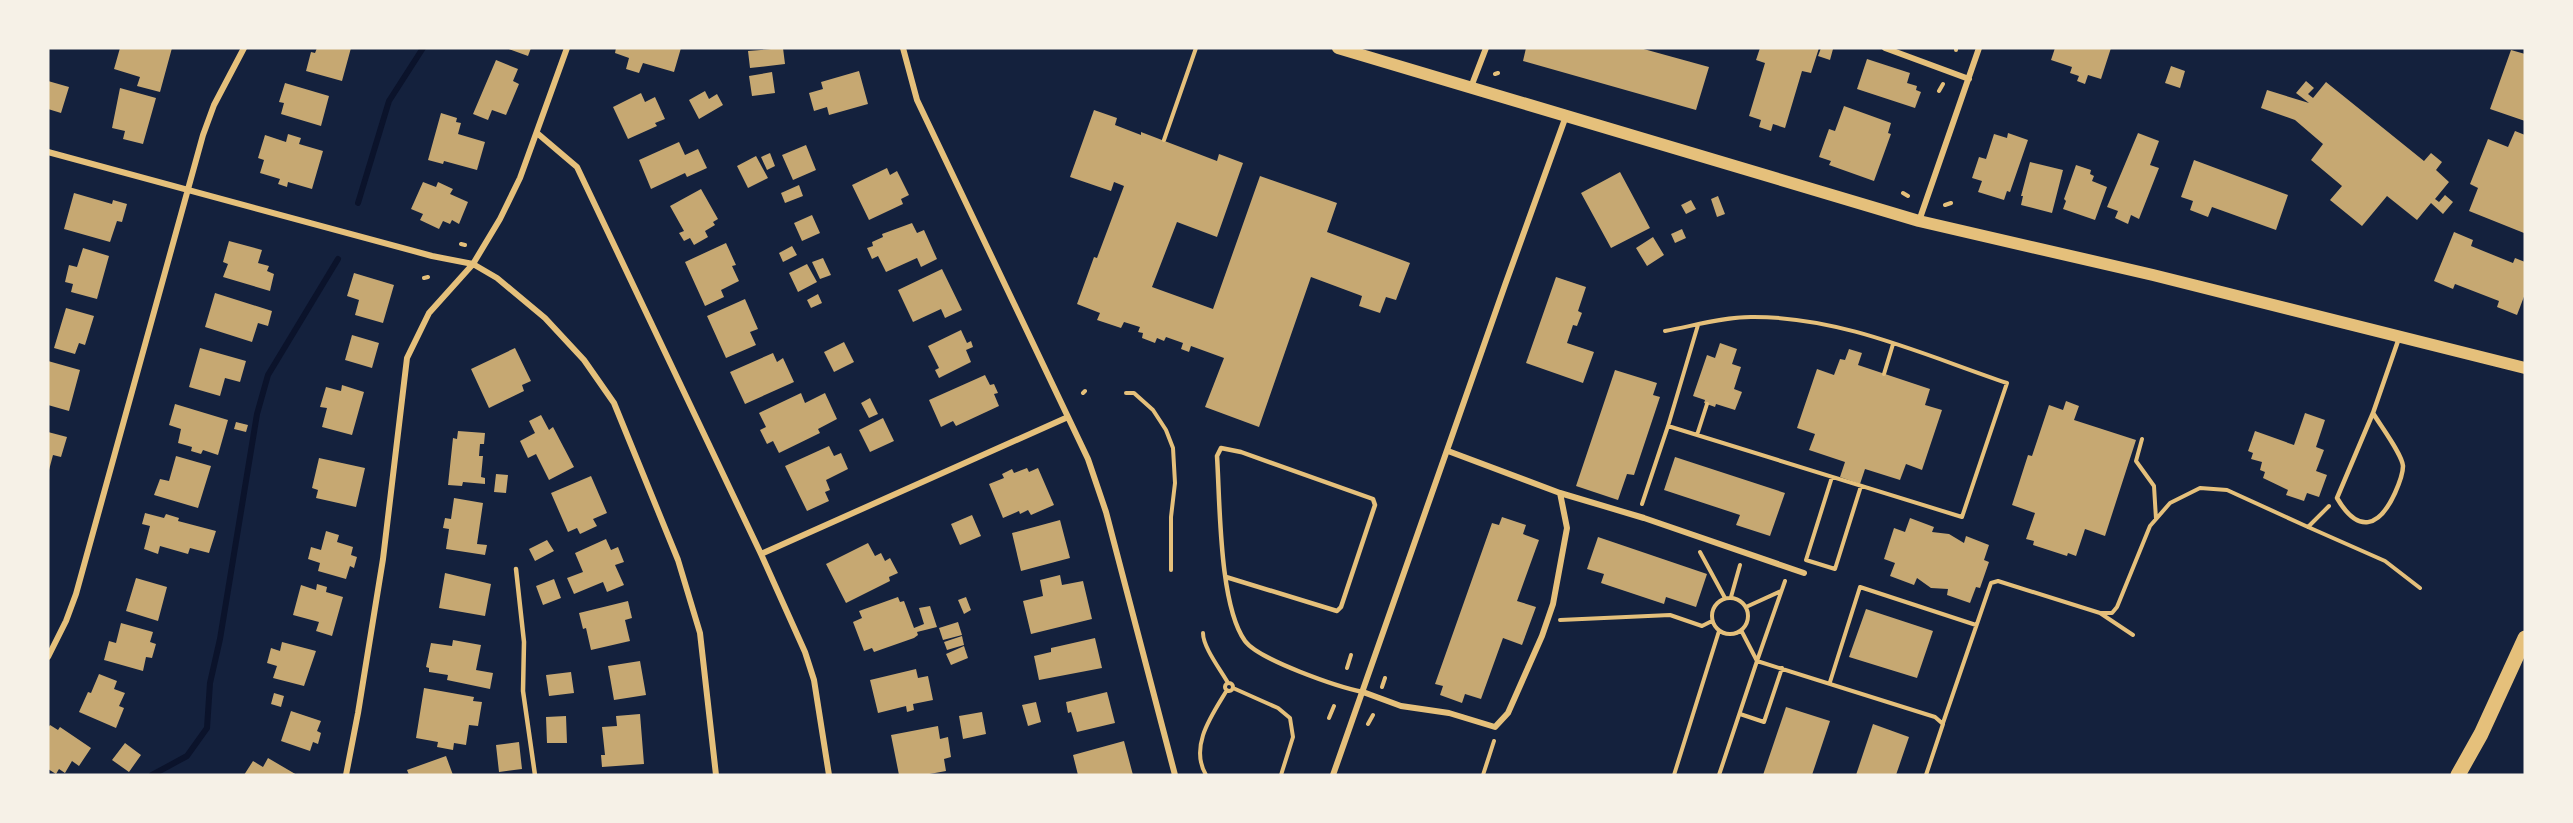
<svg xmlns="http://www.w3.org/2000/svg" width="2573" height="823" font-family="Signika,sans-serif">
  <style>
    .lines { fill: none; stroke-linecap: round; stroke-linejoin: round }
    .stream { stroke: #0b132b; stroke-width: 6 }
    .building { fill: #c6a872 }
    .path { stroke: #e5c07b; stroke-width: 4 }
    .service { stroke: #e5c07b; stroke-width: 4.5 }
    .minor { stroke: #e5c07b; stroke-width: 6 }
    .secondary { stroke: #e5c07b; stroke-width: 12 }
    .primary { stroke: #e5c07b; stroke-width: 15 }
  </style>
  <rect width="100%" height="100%" fill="#14213d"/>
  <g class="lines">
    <path class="stream" d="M358,203L389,101L423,48
      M152,775L187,756L207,728L210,683L220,639L257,414L268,375L338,259"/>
  </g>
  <path class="building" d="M120,48H172L160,92L137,86L140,77L114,69Z
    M317,48H351L342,81L306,71L311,52L315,53Z
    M506,48H531L528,56Z
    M616,48H681L674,72L643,63L639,73L626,69L629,58L615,53Z
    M783,48L785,64L750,68L748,51Z
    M1526,48H1640L1709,67L1696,110L1523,61Z
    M1760,48H1819L1811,73L1802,71L1785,128L1773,124L1771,131L1759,127L1761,120L1749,116L1765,63L1756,60Z
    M1821,48L1833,49L1830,60L1818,56Z
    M2055,48H2111L2101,79L2088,75L2085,84L2077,81L2079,76L2070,73L2072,67L2051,60Z
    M2511,50L2525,54V121L2490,109Z
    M1867,59L1910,73L1907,83L1917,86L1916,90L1921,92L1915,108L1857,89Z
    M496,60L518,69L513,81L519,84L506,115L492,110L488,120L473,114Z
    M2171,66L2185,71L2180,88L2165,83Z
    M859,71L868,104L829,115L827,107L814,111L809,93L823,89L821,82Z
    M772,72L775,93L752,96L749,76Z
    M48,81L69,87L61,113L48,109Z
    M2306,81L2314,88L2308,94L2313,98L2326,82L2424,161L2431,153L2442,162L2436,170L2449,182L2435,199L2439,202L2445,195L2453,202L2443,214L2431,203L2417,220L2387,196L2362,226L2330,200L2342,186L2311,160L2323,144L2295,120L2261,108L2267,90L2309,103L2296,93Z
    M285,83L329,96L321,126L281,114L284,103L279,102Z
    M120,88L156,98L143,144L123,139L125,131L112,128Z
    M705,91L709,99L717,94L723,105L699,119L689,100Z
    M641,93L645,102L655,97L665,119L655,123L657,126L628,139L613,107Z
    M1844,106L1891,123L1888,133L1891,134L1874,181L1829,165L1831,161L1819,157L1829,129L1835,131Z
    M1094,110L1117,118L1115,125L1141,135V132L1217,161L1219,154L1243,163L1217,237L1177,222L1152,287L1213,309L1260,176L1337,203L1327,232L1410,263L1396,300L1386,297L1380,313L1359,306L1362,296L1311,277L1259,427L1205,407L1224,358L1191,346L1189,352L1181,349L1183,343L1166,337L1164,341L1157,338L1155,343L1142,338L1143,333L1138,332L1140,327L1124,322L1121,328L1097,320L1100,313L1077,304L1094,257L1097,258L1124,186L1114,182L1111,191L1070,177Z
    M441,113L457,118L456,122L461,123L458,134L485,142L477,170L444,161L443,164L428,160Z
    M2515,131L2525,135L2524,233L2469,211L2478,188L2470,184L2488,139L2508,147Z
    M2008,133L2028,140L2010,192L2007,191L2004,200L1978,192L1982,181L1972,178L1979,157L1986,159L1994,134L2007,138Z
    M2138,133L2159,141L2150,165L2159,168L2139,219L2131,215L2128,224L2115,218L2118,211L2107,207Z
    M288,134L301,138L299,144L323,151L312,189L288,182L287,187L278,184L280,179L260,173L264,160L258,158L265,135L286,142Z
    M679,142L685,155L698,149L707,168L687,177L685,173L651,189L639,160Z
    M806,145L816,170L793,180L782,155Z
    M770,153L775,166L767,170L761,157Z
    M756,156L768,178L748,188L737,166Z
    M2194,160L2288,195L2276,230L2212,207L2208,217L2190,210L2193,201L2181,197Z
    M2030,162L2063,170L2052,213L2021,205L2023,196H2021Z
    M2076,165L2091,170L2090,174L2094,176L2092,181L2107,187L2095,220L2063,209L2066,201L2064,199Z
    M887,168L890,175L897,171L909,195L901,199L903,204L869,220L852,185Z
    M1620,172L1650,228L1611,248L1581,193Z
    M423,182L436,187L438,182L453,189L450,194L468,202L459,224L452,220L450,224L443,221L439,229L420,220L423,214L411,209Z
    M799,185L803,196L785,203L781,193Z
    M701,189L718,219L713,222L715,225L705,231L708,237L694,245L690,238L684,241L679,233L684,231L670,206Z
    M74,193L112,204L113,200L127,204L122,222L117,221L110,242L64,229Z
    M1718,196L1725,214L1717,217L1711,199Z
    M1691,200L1696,209L1686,214L1681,205Z
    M812,215L820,233L802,241L794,223Z
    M912,223L917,233L924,230L937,259L921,267L917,258L886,272L878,256L872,259L867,248L873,246L872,242L883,237L882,234Z
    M1682,229L1686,238L1675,243L1671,234Z
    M2454,232L2473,240L2471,246L2513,263L2515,258L2525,262V294L2517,315L2497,307L2499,301L2455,284L2453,289L2434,281Z
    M1653,237L1664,255L1647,266L1636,248Z
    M229,241L262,250L258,263L269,266L267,271L274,274L270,291L223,277L228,264L223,262Z
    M726,243L736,265L732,266L739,281L721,290L724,297L705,306L685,262Z
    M792,246L797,255L783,262L779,253Z
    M83,248L109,256L97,299L71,292L73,284L65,282L69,265L77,267Z
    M823,258L831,275L820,279L812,262Z
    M807,264L817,282L798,292L789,273Z
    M942,269L962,310L945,318L941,309L913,322L898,290Z
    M354,273L394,285L383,323L355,315L359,300L347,296Z
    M1556,277L1586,287L1578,311L1582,313L1577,326L1573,325L1567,343L1594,352L1583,383L1526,363Z
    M215,293L272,311L268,326L258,323L252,342L205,327Z
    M818,294L822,303L811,308L807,300Z
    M745,299L758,329L750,332L756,345L726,358L707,316Z
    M66,308L94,316L85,345L79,343L75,354L54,348Z
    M961,330L967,343L971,341L973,347L966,350L971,362L939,378L935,370L939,368L928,346Z
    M352,335L379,343L372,368L345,360Z
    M844,342L854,362L834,372L824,352Z
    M1720,343L1737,349L1732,364L1741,367L1734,389L1742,392L1735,410L1716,404L1715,407L1704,403L1705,400L1693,396L1707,355L1715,358Z
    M200,348L246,361L240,382L225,378L220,396L189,387Z
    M515,348L531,381L522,385L524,391L489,408L471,369Z
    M1849,349L1862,353L1858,365L1930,389L1925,405L1942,410L1922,470L1906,464L1900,480L1865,469L1860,484L1840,477L1845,462L1809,450L1815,434L1797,428L1817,369L1834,375L1840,359L1845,360Z
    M773,353L777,362L783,358L794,382L745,404L730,372Z
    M48,361L80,370L69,411L48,405Z
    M1615,370L1657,383L1653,395L1660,397L1634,475L1627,474L1618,500L1576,486Z
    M985,375L990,385L994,384L998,393L994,394L999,406L956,426L953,421L941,427L929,400Z
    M342,385L364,392L352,435L322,427L327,408L320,407L326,387L341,391Z
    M801,393L805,403L825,393L837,419L818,429L820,433L779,453L773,441L767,444L760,430L766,427L759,413Z
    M870,398L878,414L869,418L861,403Z
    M2066,401L2079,406L2074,420L2136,440L2105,536L2085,529L2076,556L2068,553L2067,556L2033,545L2034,541L2026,539L2035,513L2012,505L2028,455L2032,456L2049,405L2063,410Z
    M175,404L228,420L218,455L203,450L201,454L191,451L192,447L178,443L181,429L169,425Z
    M2305,413L2325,420L2316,447L2324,450L2316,471L2327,475L2319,497L2307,493L2304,501L2286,495L2288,490L2263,478L2265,472L2260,470L2262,462L2251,459L2253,453L2248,451L2255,431L2294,445Z
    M541,415L549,430L553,427L574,467L549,480L536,454L528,458L520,441L535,433L529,421Z
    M883,418L894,441L870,452L859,430Z
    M236,422L248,425L246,432L234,429Z
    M458,431L485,433L484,444H480L479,456H483L481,477L485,478V484L463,482L462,486L448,485L453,438L457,439Z
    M48,432L67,437L61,457L53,455L49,470Z
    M829,446L834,456L841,453L848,469L826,480L830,490L825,492L829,501L807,511L785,466Z
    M176,456L211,466L198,508L154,495L160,479L169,481Z
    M1675,457L1785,493L1770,536L1736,525L1740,515L1664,490Z
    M319,458L365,468L356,507L316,498L318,490L312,488Z
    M1027,468L1029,472L1038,468L1054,505L1031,515L1028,510L1020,514L1019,511L1003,518L989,484L1004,478L1002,474L1012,469L1014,473Z
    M496,474L508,475L506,493L494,492Z
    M591,476L607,513L593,519L597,526L580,534L577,528L568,532L551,493Z
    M454,498L483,503L477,544L487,545L485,555L446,549L449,529L443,528L445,518L451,519Z
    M145,513L164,518L166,514L179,518L178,521L216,531L209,553L190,548L188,554L160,546L158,554L144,549L150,526L142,524Z
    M972,515L981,536L960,545L951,524Z
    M1502,517L1526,525L1523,534L1539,540L1517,601L1536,607L1522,645L1503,638L1481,699L1465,694L1462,703L1440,695L1443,686L1435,684L1492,523L1499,525Z
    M1910,518L1934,527L1932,532L1949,534L1964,543L1966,536L1989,545L1984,560L1989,562L1980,588L1976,587L1970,603L1947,595L1948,589L1931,588L1917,578L1914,585L1890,576L1895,563L1884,559L1894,528L1905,532Z
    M1060,520L1070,558L1021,571L1012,533Z
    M326,531L339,535L337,542L353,547L351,555L357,557L354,568L350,566L346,579L318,571L320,563L308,559L311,547L321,550Z
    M1598,537L1707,574L1696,607L1666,597L1664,604L1601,583L1604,574L1587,569Z
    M606,539L611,550L618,547L624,562L615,565L624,585L607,592L603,582L574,594L567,578L583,572L575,553Z
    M547,540L554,551L535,561L529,549Z
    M868,543L875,556L881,553L885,561L890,558L898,573L889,577L890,581L846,603L826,564Z
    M445,573L491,584L485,616L439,608Z
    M1060,575L1062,585L1083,581L1092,619L1031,634L1023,601L1043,596L1040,580Z
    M136,578L167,587L158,621L126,611Z
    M554,579L561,598L543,605L536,586Z
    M317,584L327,587L326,592L343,597L332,636L316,631L319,622L293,615L301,585L316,590Z
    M898,597L900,602L904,601L914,628L924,624L919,608L930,606L937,627L917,632L918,635L914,638L874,652L872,648L864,651L853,622L862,618L859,611Z
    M966,597L971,610L964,614L958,600Z
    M628,601L632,618L625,620L630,641L591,650L586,628L583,629L579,613Z
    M1866,609L1933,631L1917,678L1849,657Z
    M958,622L962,635L943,640L939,628Z
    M121,623L153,632L150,642L156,644L152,658L146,657L143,671L104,660L109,641L116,643Z
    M962,636L964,645L947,650L944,642Z
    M1095,638L1102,668L1039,680L1034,656L1051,652V648Z
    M453,640L481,645L476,670L493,673L490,689L447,680L448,675L429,672V668L426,667L431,643L452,646Z
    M282,642L316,651L304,686L273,678L277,666L267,663L271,648L280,651Z
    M964,646L968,658L951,665L946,654Z
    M640,661L646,695L614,700L608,666Z
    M916,669L918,678L928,676L933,700L913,704L914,710L907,712L906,706L878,713L870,680Z
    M571,672L574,693L549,696L546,675Z
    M99,674L117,681L114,689L125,693L119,706L124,708L116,728L79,712L88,692L91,693Z
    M424,688L474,697L473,701L482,702L478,726L469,725L466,745L454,743L453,750L437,747L438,742L416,738Z
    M1107,692L1115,723L1077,732L1071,712L1068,713L1066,702Z
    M274,693L284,696L281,707L271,704Z
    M1036,702L1041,722L1028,726L1022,705Z
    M1786,707L1830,721L1812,775H1763Z
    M291,711L321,721L317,731L321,733L318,744L313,742L310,751L281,741Z
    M982,712L986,734L963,739L959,716Z
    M640,714L644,764L602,767L601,755H605L602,727L617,726L616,716Z
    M566,716L567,743H547L546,717Z
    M1873,724L1909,737L1896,775H1856Z
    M50,725L58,730L60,727L91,748L79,766L72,761L65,773L59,769L56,774L48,769V728Z
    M938,726L940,739L948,737L951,757L944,759L946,771L924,775H899L891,735Z
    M1124,741L1133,775H1078L1073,755Z
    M519,742L522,769L499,772L496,745Z
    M125,743L141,755L129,772L112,760Z
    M446,756L453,775H409L407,770Z
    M268,758L297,775H244L253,761L263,767Z"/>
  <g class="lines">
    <path class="path" d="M1956,50V48
      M1495,74L1498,73
      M1939,91L1943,84
      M1164,140L1196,48
      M1903,193L1908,196
      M1945,205L1951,203
      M461,244L465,245
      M424,278L428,277
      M1665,331C1693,326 1723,317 1751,317C1840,316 1924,355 2007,383L1962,517L1668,426
      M1884,374L1893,344
      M1083,393L1085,391
      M1126,393H1134L1153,410L1166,430L1173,448L1175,483L1171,517V570
      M1697,435L1707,404
      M2142,439L2136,461L2154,486L2156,519
      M1832,477L1806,560L1835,569L1861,486
      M1642,504L1668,426L1698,325
      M2308,527L2329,506
      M1700,552L1725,598
      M1785,581L1757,661L1935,717L1943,724L1926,775
      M1731,597L1740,565
      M1712 616a18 18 0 1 1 36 0a18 18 0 1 1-36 0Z
      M1746,607L1781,591
      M2100,613H2112L2117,607L2150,526L2170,503L2200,488L2227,490L2308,527L2385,561L2420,588
      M1560,620L1670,615L1702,626L1712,621
      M1203,633C1203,647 1220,669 1228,683
      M1347,668L1351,655
      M1830,682L1860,587L1976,625
      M1225 687a4 4 0 1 1 8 0a4 4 0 1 1-8 0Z
      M1382,687L1385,678
      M1233,688L1278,708L1290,718L1293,737L1281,775
      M1740,714L1764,722L1782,668
      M1329,718L1334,706
      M1943,723L1991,583L1998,581L2100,613L2133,635
      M1368,724L1373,715
      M1206,775C1189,746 1212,715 1227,690
      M1483,775L1494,741
      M1674,775L1719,631
      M1719,775L1757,661L1741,630"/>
    <path class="service" d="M2373,413C2380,425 2402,454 2403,466C2403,475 2399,484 2395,493C2379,528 2358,534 2337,498L2373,413L2399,338
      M516,569L524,642L523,691L535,775
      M1226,577L1337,611L1341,607L1375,505L1373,499L1241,452L1221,448L1217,456C1220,502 1219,605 1245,641C1259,660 1338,687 1363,692"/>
    <path class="minor" d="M903,48L917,100L1088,459L1106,512L1175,775
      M1885,48L1969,79
      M1471,87L1486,48
      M537,133L577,167L761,554L805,652L814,680L829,775
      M48,152L432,256L473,264L497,278L545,318L584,360L614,403L678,560L700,633L716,775
      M1919,221L1979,48
      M1560,493L1644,518L1804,573
      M761,554L1068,417
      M48,657L66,621L76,594L203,135L214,105L244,48
      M1363,692L1401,706L1449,713L1495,727L1508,713L1542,636L1553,604L1567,528L1560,493L1448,451
      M346,775L358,713L383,559L407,358L429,313L473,264L500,219L520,178L567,48
      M1333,775L1505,285L1566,116"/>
    <path class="secondary" d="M1338,48L1919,221L2153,275L2525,368"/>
    <path class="primary" d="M2458,775L2481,734L2525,638"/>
  </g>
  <rect width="2573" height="823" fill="none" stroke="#f6f1e7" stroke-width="99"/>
</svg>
